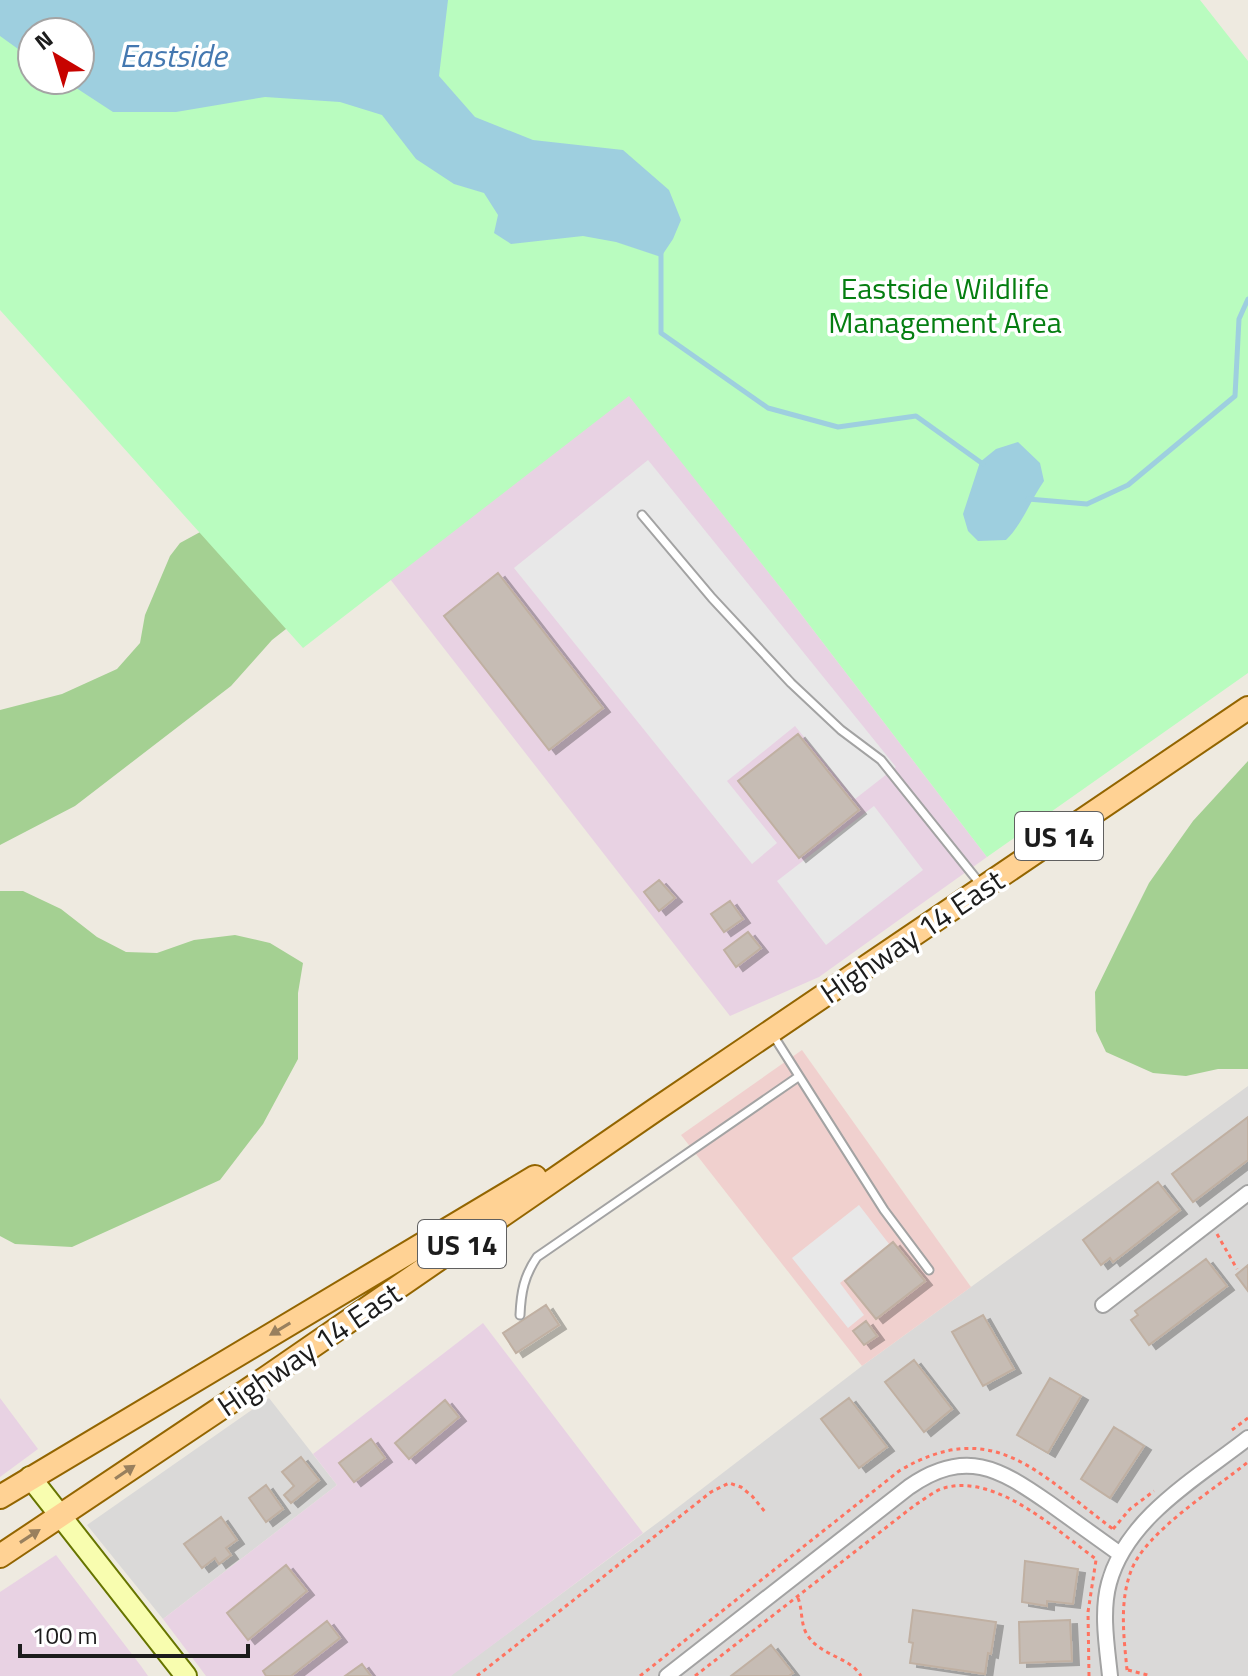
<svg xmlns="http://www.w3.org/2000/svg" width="1248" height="1676" font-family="'Titillium Web',sans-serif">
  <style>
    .residential { fill: #dad9d8 }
    .commercial { fill: #f0d0ce }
    .industrial { fill: #e8d2e3 }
    .forest { fill: #a4d092 }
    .park { fill: #b9fcbf; fill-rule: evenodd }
    .parking { fill: #e8e8e8 }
    .water { fill: #9ecfdf }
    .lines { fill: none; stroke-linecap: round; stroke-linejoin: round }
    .stream { stroke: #9ecfdf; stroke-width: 5 }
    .building { fill: #c6bcb4; stroke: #c0b0a2; stroke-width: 2; filter: url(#shadow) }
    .lane-casing { stroke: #a3a3a3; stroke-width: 11 }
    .street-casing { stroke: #a3a3a3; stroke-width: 18 }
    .secondary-casing { stroke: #677500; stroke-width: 24 }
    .primary-casing { stroke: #936500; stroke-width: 26 }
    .path { stroke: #ff7360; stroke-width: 3; stroke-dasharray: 4 4; stroke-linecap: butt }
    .lane { stroke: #fff; stroke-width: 7 }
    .street { stroke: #fff; stroke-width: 14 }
    .secondary { stroke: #f8fdaf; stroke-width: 20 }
    .primary { stroke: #ffd294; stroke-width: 22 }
    .oneway { fill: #99805e }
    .labels { text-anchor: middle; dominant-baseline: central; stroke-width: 7; stroke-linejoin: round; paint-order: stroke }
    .shield { fill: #fff; stroke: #606060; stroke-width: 2 }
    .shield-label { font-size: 28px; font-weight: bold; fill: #1c1c1c }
    .park-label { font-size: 30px; fill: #057e11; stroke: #fff }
    .street-label { font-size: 30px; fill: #1c1c1c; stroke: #fff }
    .water-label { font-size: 32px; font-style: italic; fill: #4478b0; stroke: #fff }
  </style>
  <defs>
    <filter id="shadow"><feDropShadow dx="7" dy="4" stdDeviation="0" flood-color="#0004"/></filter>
  </defs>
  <rect width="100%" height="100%" fill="#eeeae0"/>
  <path class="residential" d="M1248,1086V1676H450L664,1518L862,1366Z
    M269,1398L337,1485L163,1619L87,1525Z"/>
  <path class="commercial" d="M802,1050L971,1287L862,1366L681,1135Z"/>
  <path class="industrial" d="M629,395L788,597L987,857L819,977L730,1016L390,579Z
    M483,1323L643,1533L451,1676H206L163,1619L337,1485L313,1454Z
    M0,1398L38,1449L0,1477Z
    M56,1555L141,1666L148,1676H0V1592Z"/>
  <path class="forest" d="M213,525L287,614L286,629L272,640L231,686L75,806L0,845V710L62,694L117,669L140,643L145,615L170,556L180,543Z
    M1248,761V1069H1218L1186,1076L1153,1073L1106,1052L1096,1031L1095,992L1118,945L1149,883L1193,821Z
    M0,891H23L61,909L97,937L126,952L157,953L194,940L235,935L270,943L303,963L298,993V1059L263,1124L220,1180L72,1247L15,1244L0,1236Z"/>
  <path class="park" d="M0,0H1200L1248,61V673L987,857L788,597L629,396L303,648L0,310ZM32,32H80V80H32Z"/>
  <path class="parking" d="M648,460L896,767L855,799L795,726L727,781L777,843L752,864L514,568Z
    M874,806L923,870L826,945L777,881Z
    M859,1205L889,1244L840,1283L864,1315L848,1328L792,1258Z"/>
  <path class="water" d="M0,0H448L439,76L475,117L533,140L623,150L669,190L681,220L673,239L661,257L616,242L583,236L511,244L494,233L498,215L484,193L454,184L416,159L382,115L340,102L265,97L176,112H113L64,80H80V32H32V59L0,36Z
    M1018,442L1040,463L1044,481C1030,501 1023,523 1006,540L978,541L968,531L963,514L980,462L996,449Z"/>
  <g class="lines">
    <path class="stream" d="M661,252V333L768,408L838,427L916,416L983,464
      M1028,499L1087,504L1128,485L1235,396L1239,319L1248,299"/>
  </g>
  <path class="building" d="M498,573L603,708L549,750L444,616Z
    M798,734L859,810L799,858L738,781Z
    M659,880L675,898L659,911L644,892Z
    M730,901L743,919L724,932L711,914Z
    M748,932L761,948L736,967L724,950Z
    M1248,1117V1160L1193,1202L1172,1174Z
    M1158,1182L1180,1210L1113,1262L1110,1258L1101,1265L1083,1240Z
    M893,1242L925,1281L876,1319L845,1281Z
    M1206,1259L1227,1286L1149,1345L1131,1320L1138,1315L1135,1311Z
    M1248,1265V1291L1236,1275Z
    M546,1305L559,1325L516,1353L503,1333Z
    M983,1315L1014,1369L983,1386L952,1332Z
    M866,1321L877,1336L864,1345L853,1331Z
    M914,1360L952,1409L924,1432L885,1382Z
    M1050,1378L1081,1396L1048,1453L1017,1435Z
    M849,1398L887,1447L859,1468L821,1419Z
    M445,1400L459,1417L409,1459L395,1443Z
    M1114,1427L1144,1446L1110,1498L1081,1479Z
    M371,1439L385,1458L354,1482L339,1463Z
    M301,1457L319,1480L291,1503L284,1495L294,1486L282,1472Z
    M266,1485L283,1509L266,1522L249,1498Z
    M221,1517L237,1540L226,1548L231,1555L219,1564L215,1558L202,1568L184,1544Z
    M1025,1561L1078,1569L1073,1604L1047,1601V1606L1022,1602Z
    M286,1565L307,1591L248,1640L227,1613Z
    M913,1610L996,1622L991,1654L988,1653L985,1674L910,1663L913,1643L909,1642Z
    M1070,1620L1072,1661L1020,1663L1019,1622Z
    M327,1621L340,1638L291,1676H266L263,1671Z
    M771,1645L793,1673L789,1676H731Z
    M362,1664L371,1676H345Z"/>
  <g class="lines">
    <defs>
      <path id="lane" d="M642,515L712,598L791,683L841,730L881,760L982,886
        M773,1035L884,1210L929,1270
        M520,1315C521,1292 524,1276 537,1257L798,1077"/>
      <path id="street" d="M1103,1305L1248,1193
        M667,1676L909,1487C965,1448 999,1468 1049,1503C1073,1520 1096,1537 1120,1554
        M1110,1676C1107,1647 1101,1612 1109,1583C1127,1517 1197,1478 1248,1438"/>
      <path id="secondary" d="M30,1477L186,1676"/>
      <path id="primary" d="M0,1497L535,1177
        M0,1556L269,1376L655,1110L1248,708"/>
    </defs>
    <use href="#lane" class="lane-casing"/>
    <use href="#street" class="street-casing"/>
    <use href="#secondary" class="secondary-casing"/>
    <use href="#primary" class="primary-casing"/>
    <path class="path" d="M1217,1234L1237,1269
      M1232,1430L1248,1418
      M1113,1529L1130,1509L1154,1491
      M798,1598C803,1610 800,1625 808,1636C821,1656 850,1657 861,1676
      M1127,1670C1124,1638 1119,1603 1131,1571C1145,1532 1215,1489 1248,1462
      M1128,1670L1151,1676
      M477,1676L711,1492L729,1483L741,1487L752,1496L766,1513
      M640,1676L899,1471C993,1415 1039,1474 1113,1529
      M695,1676L915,1505C925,1499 936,1489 948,1487C1000,1476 1057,1531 1096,1559
      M1089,1676L1088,1612L1096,1560"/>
    <use href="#lane" class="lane"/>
    <use href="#street" class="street"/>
    <use href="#secondary" class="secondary"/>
    <use href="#primary" class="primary"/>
  </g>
  <defs><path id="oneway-solid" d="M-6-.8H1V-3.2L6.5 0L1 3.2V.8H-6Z" transform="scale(2)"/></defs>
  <g class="oneway">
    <use href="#oneway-solid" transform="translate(280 1329) rotate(149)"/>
    <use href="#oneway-solid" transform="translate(125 1472) rotate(-34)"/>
    <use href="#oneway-solid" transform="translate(30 1536) rotate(-33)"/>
  </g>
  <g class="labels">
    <g class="shield">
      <rect x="1015" y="812" width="88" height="48" rx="6"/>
      <rect x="418" y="1220" width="88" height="48" rx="6"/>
    </g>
    <g class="shield-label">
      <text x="1059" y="836">US 14</text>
      <text x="462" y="1244">US 14</text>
    </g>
    <g class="park-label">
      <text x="945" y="288">Eastside Wildlife<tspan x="945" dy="34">Management Area</tspan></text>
    </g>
    <g class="street-label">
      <text transform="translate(912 936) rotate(-34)">Highway 14 East</text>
      <text transform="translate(309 1349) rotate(-34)">Highway 14 East</text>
    </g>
    <g class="water-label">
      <text x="173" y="55">Eastside</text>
    </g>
  </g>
  <g transform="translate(56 56) rotate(322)"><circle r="38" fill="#ffffff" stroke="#a4a4a4" stroke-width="2"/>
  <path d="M0-6L14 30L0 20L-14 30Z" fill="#c70300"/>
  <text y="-12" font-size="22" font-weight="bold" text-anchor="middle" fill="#1c1c1c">N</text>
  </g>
  <path d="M20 1644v12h228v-12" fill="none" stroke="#1c1c1c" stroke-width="4"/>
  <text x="32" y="1644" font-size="24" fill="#1c1c1c" stroke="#ffffff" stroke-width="6" paint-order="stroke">100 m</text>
</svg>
